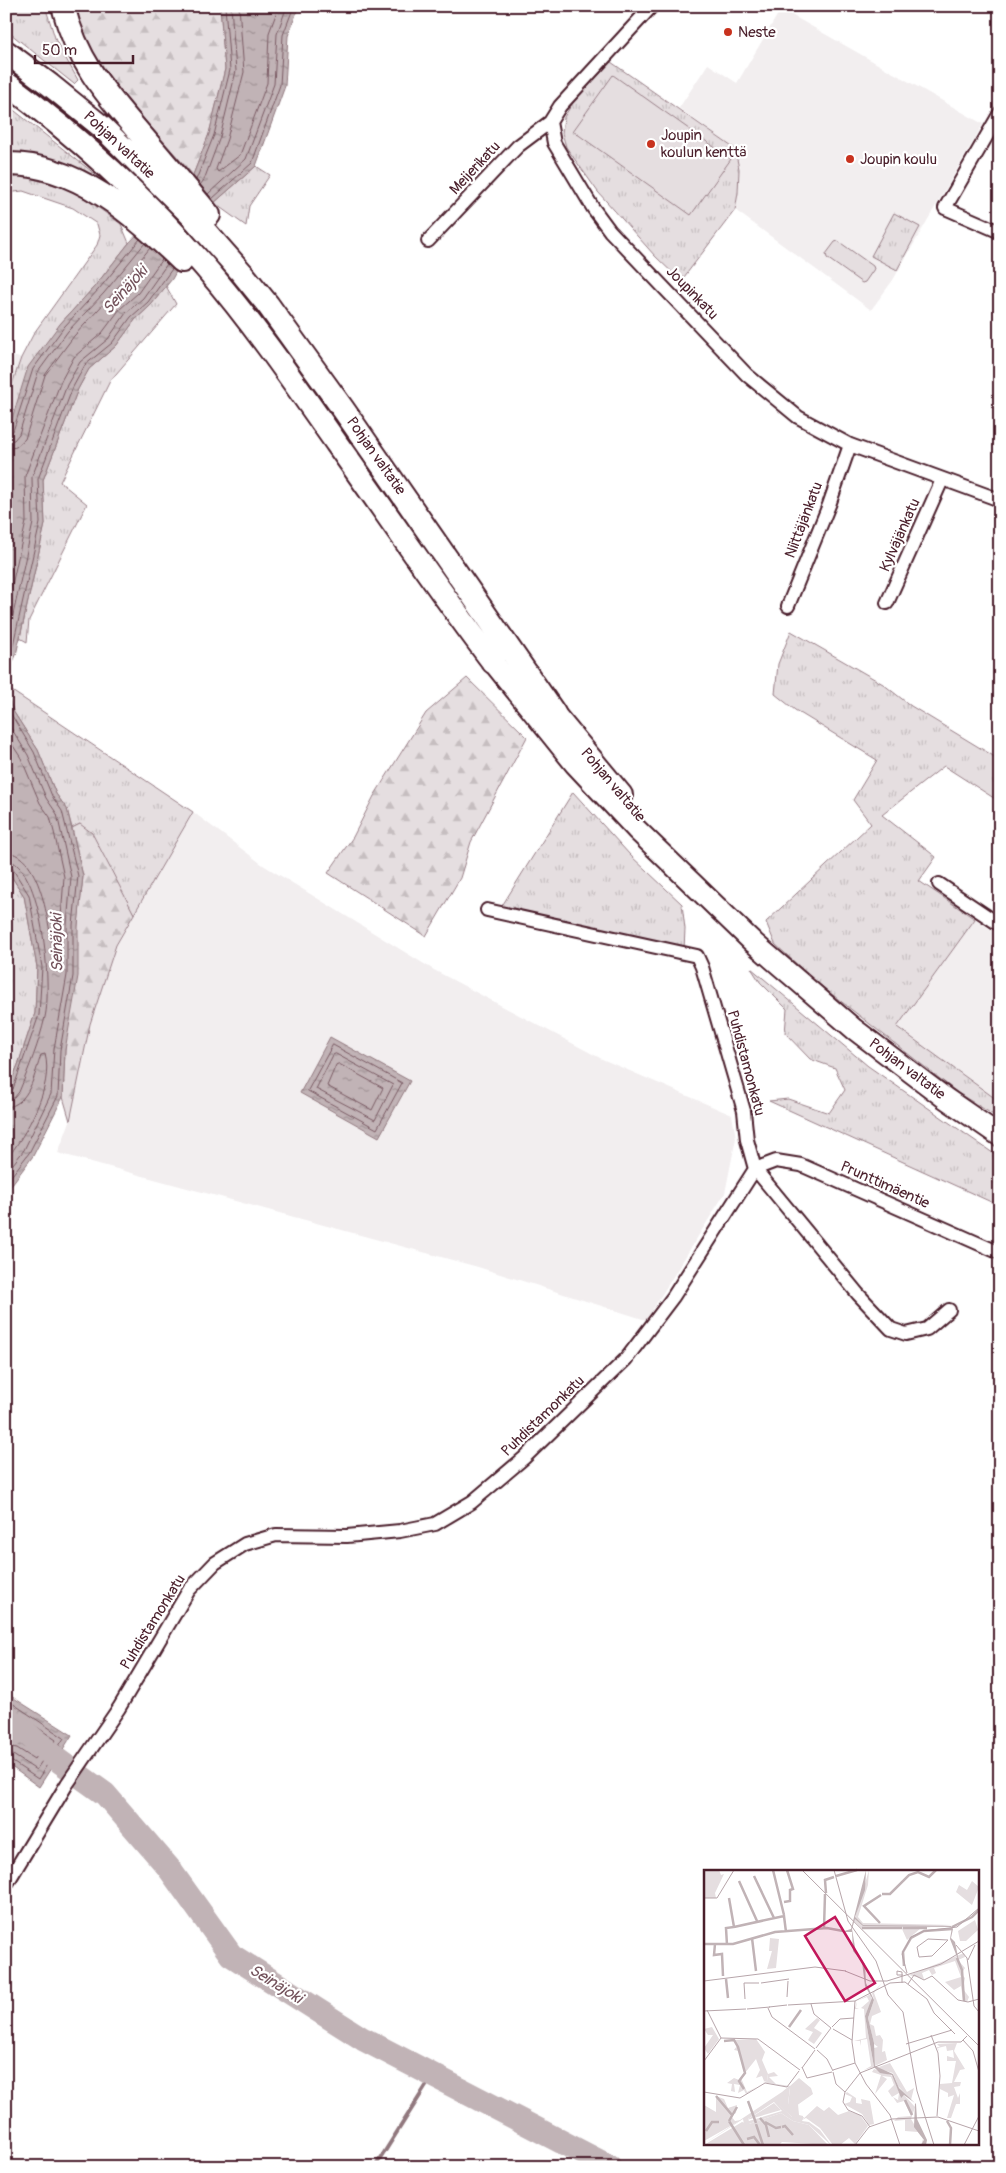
<svg xmlns="http://www.w3.org/2000/svg" width="1006" height="2173" font-family="Pangolin,sans-serif">
  <style>
    .built { fill: #f2eeef }
    .grass { fill: url(#grass-tufts); stroke: #987e86 }
    .forest { fill: url(#forest-firs); stroke: #987e86 }
    .pitch { fill: #e5dee0; stroke: #987e86 }
    .water { fill: url(#water-ripples); stroke: #91787e }
    .lines { fill: none; stroke-linecap: round; stroke-linejoin: round }
    .shore { stroke: #7a5a63; stroke-width: 1 }
    .stream { stroke: #91787e; stroke-width: 4 }
    .river { stroke: #c1b3b6; stroke-width: 24 }
    .street-casing { stroke: #4a1f2b; stroke-width: 16 }
    .primary-casing { stroke: #4a1f2b; stroke-width: 24 }
    .highway-casing { stroke: #4a1f2b; stroke-width: 26 }
    .street { stroke: #fff; stroke-width: 12 }
    .primary { stroke: #fff; stroke-width: 20 }
    .highway { stroke: #fff; stroke-width: 22 }
    .poi-dot { fill: #c8321e; stroke: #fff; stroke-width: 2 }
    .labels { text-anchor: middle; dominant-baseline: central; stroke-width: 4.5; stroke-linejoin: round; paint-order: stroke }
    .poi-label { font-size: 15px; fill: #4a1f2b; stroke: #fff; text-anchor: start }
    .street-label { font-size: 15px; fill: #4a1f2b; stroke: #fff }
    .water-label { font-size: 16px; font-style: italic; fill: #74535c; stroke: #fff }
    .inset-river { fill: none; stroke: #c1b3b6; stroke-width: 2.5 }
    .inset-road { fill: none; stroke: #b7a5aa; stroke-width: 1 }
    .view { fill: #c2185b; fill-opacity: 0.15; stroke: #c2185b; stroke-width: 2.5 }
    .inset-edge { fill: none; stroke: #4a1f2b; stroke-width: 2.5 }
  </style>
  <defs>
    <pattern id="grass-tufts" width="24" height="20" patternUnits="userSpaceOnUse" patternTransform="scale(1.25)"><rect width="24" height="20" fill="#e5dee0"/><path d="M3 7l-1-3M5 7V3M7 7l1-3M15 17l-1-3M17 17v-4M19 17l1-3" fill="none" stroke="#c6bec0"/></pattern>
    <pattern id="forest-firs" width="22" height="20" patternUnits="userSpaceOnUse" patternTransform="scale(1.25)"><rect width="22" height="20" fill="#e5dee0"/><path d="M5 1l3.5 6h-7zM16 11l3.5 6h-7z" fill="#c6bec0"/></pattern>
    <pattern id="water-ripples" width="26" height="14" patternUnits="userSpaceOnUse" patternTransform="scale(1.25)"><rect width="26" height="14" fill="#c1b3b6"/><path d="M2 4q2-2 4 0t4 0M15 11q2-2 4 0t4 0" fill="none" stroke="#9f9194"/></pattern>
  </defs>
  <rect width="100%" height="100%" fill="#fff"/>
  <filter id="ink" filterUnits="userSpaceOnUse"><feTurbulence type="fractalNoise" baseFrequency=".02" numOctaves="2"/><feDisplacementMap in="SourceGraphic" scale="10" xChannelSelector="R" yChannelSelector="G"/><feConvolveMatrix kernelMatrix="1 2 1 2 8 2 1 2 1" color-interpolation-filters="sRGB"/></filter>
  <g filter="url(#ink)">
    <path class="built" d="M781,9L983,124L893,280L871,310L735,210L738,193L739,169L735,149L679,108L708,64L737,83Z
      M6,355L21,358L6,402Z
      M193,812L263,865L434,970L602,1059L732,1115L736,1138L725,1193L646,1320L478,1267L58,1153L70,1121L90,1024L116,945Z
      M975,919L1000,936V1102L897,1027Z"/>
    <path class="grass" d="M6,6H45L56,41L78,80L74,84L6,30Z
      M6,60L87,124L145,185L58,109L6,68Z
      M611,62L735,149L739,169L738,193L735,210L681,281L655,256L598,192L566,147L562,133L564,117L574,101Z
      M6,104L114,189L6,155Z
      M256,166L270,175L249,206L246,226L214,203Z
      M23,176L75,191L121,224L129,243L95,286L60,324L6,438V402L21,358L34,333L97,245L100,235L97,224L73,208L23,191L6,193V178Z
      M894,213L920,227L897,270L871,256Z
      M166,286L176,304L110,381L60,482L87,504L29,620L27,642L20,638L45,524L43,480L78,389L89,369L116,346L135,320L151,305Z
      M791,631L883,684L911,706L1000,760V802L944,766L882,815L936,857L919,881L975,919L897,1027L1000,1102V1119L958,1093L815,981L775,944L766,922L871,824L853,800L877,760L795,710L775,694L778,664Z
      M6,687L193,812L134,914L80,824L72,828L67,809L56,794L38,750L13,711Z
      M573,792L630,855L682,904L685,929L684,950L500,909Z
      M6,868L24,896L37,967L35,1013L18,1065L6,1093Z
      M751,968L868,1066L1000,1158V1206L769,1101L788,1099L829,1113L845,1090L835,1068L810,1059L785,1033L787,1009L760,982Z"/>
    <path class="forest" d="M71,6H220L225,69L209,134L193,175L96,64Z
      M467,678L527,737L471,842L460,878L426,936L328,873L353,837L374,796L426,713Z
      M80,824L92,833L134,914L116,945L90,1024L70,1121L63,1097L65,1050L83,876L72,828Z"/>
    <path class="pitch" d="M613,75L731,159L691,215L573,131Z
      M838,241L873,266L874,269L865,282L862,283L827,258L826,254L835,242Z"/>
    <path class="water" d="M220,6H299L288,36L285,86L256,166L214,203L172,279L151,305L135,320L116,346L89,369L78,389L43,480L45,524L16,655L6,678V438L28,367L60,324L95,286L129,243L193,175L209,134L225,69Z
      M6,691L13,711L38,750L56,794L67,809L83,876L78,926V976L65,1050L63,1097L33,1156L6,1192V1093L18,1065L35,1013L37,967L24,896L6,868Z
      M330,1037L410,1081L379,1137L300,1093Z
      M6,1693L72,1735L39,1787L6,1763Z"/>
    <g class="lines">
      <path class="shore" d="M239,6L244,72L227,139L216,169L218,172L240,155L267,83L269,33L279,6
        M196,180L214,135L230,70L225,6
        M200,185L204,180L220,137L236,71L231,6
        M208,194L246,159L274,84L277,34L287,6
        M212,199L252,163L280,85L283,35L294,6
        M6,435L13,431L33,369L64,327L99,289L140,239
        M6,441L14,440L19,434L38,372L68,331L104,293L145,243
        M6,449L16,447L25,439L45,375L74,336L109,298L150,248
        M6,612L26,522L25,476L61,381L74,357L102,333L120,309L138,293L162,259
        M6,647L33,523L32,477L67,385L80,362L108,339L126,313L143,298L167,264
        M6,666L11,654L40,523L38,479L73,387L85,365L112,343L131,317L148,302L172,269
        M6,706L34,752L52,796L62,811L78,876L73,925V976L60,1050L58,1096L29,1153L6,1183
        M6,720L28,755L46,798L57,814L71,877L67,925V975L54,1049L51,1094L24,1150L6,1173
        M6,735L21,758L40,803L50,817L54,832L64,877L58,959L54,958C49,931 43,854 6,852
        M6,860C43,862 52,989 45,1017C39,1043 29,1068 19,1092L14,1098L6,1099
        M6,866L12,868L29,895L42,967L39,1015L13,1089L6,1093
        M333,1045L402,1083L377,1129L308,1091Z
        M336,1054L393,1085L375,1120L316,1089L333,1055Z
        M339,1064L383,1088L372,1110L327,1086L336,1065Z
        M6,1107C29,1106 35,1073 41,1055L45,1054C54,1087 26,1134 6,1160
        M6,1699L64,1738L38,1779L11,1761L6,1760
        M6,1706L56,1740L36,1770L13,1755L6,1753
        M6,1715L45,1742L34,1759L17,1748L6,1746"/>
      <path class="stream" d="M375,2167L433,2075"/>
      <path class="river" d="M6,1719L16,1724L59,1761L105,1794L168,1867L231,1955L363,2039L610,2167"/>
      <defs>
        <path id="street" d="M652,6L560,106L550,122L554,143L593,208L610,231L747,375L798,417L850,445L1000,500
          M1000,113L945,208L1000,232
          M428,241L518,146L550,122
          M887,603L942,480
          M788,606L829,505L850,445
          M939,884L1000,925
          M487,910L697,956L702,967L744,1111L747,1140L755,1169L858,1294L891,1329L906,1334L927,1329L949,1310
          M755,1169L776,1161L801,1165L1000,1253
          M6,1885L67,1784L119,1708L189,1590L215,1563L245,1544L276,1535L347,1536L400,1531L435,1524L472,1502L524,1458L626,1359L673,1297L755,1169"/>
        <path id="primary" d="M493,662L575,764L636,829L754,943L854,1029L945,1098L1000,1136
          M554,713L622,795"/>
        <path id="highway" d="M63,6C77,62 105,93 142,136C164,162 187,188 209,215
          M6,52L50,85L102,127L190,214L242,273L268,305L343,409L554,713
          M6,83C78,137 146,199 205,267C253,323 295,384 337,444C389,517 439,591 493,662
          M6,164C77,163 134,215 182,261"/>
      </defs>
      <use href="#street" class="street-casing"/>
      <use href="#primary" class="primary-casing"/>
      <use href="#highway" class="highway-casing"/>
      <use href="#street" class="street"/>
      <use href="#primary" class="primary"/>
      <use href="#highway" class="highway"/>
    </g>
  </g>
  <g class="poi-dot">
    <circle cx="728" cy="32" r="5"/>
    <circle cx="651" cy="144" r="5"/>
    <circle cx="850" cy="159" r="5"/>
  </g>
  <g class="labels">
    <g class="poi-label">
      <text x="738" y="32">Neste</text>
      <text x="661" y="135">Joupin<tspan x="661" dy="17">koulun kenttä</tspan></text>
      <text x="860" y="159">Joupin koulu</text>
    </g>
    <g class="street-label">
      <text transform="translate(119 145) rotate(43)">Pohjan valtatie</text>
      <text transform="translate(475 168) rotate(-47)">Meijerikatu</text>
      <text transform="translate(692 293) rotate(46)">Joupinkatu</text>
      <text transform="translate(376 456) rotate(55)">Pohjan valtatie</text>
      <text transform="translate(804 520) rotate(-69)">Niittäjänkatu</text>
      <text transform="translate(900 535) rotate(-66)">Kylväjänkatu</text>
      <text transform="translate(613 785) rotate(50)">Pohjan valtatie</text>
      <text transform="translate(746 1063) rotate(75)">Puhdistamonkatu</text>
      <text transform="translate(907 1069) rotate(37)">Pohjan valtatie</text>
      <text transform="translate(885 1185) rotate(24)">Prunttimäentie</text>
      <text transform="translate(543 1416) rotate(-44)">Puhdistamonkatu</text>
      <text transform="translate(153 1622) rotate(-58)">Puhdistamonkatu</text>
    </g>
    <g class="water-label">
      <text transform="translate(125 290) rotate(-48)">Seinäjoki</text>
      <text transform="translate(57 943) rotate(-91)">Seinäjoki</text>
      <text transform="translate(276 1984) rotate(32)">Seinäjoki</text>
    </g>
  </g>
  <g transform="translate(704 1870)">
    <rect width="275" height="275" fill="#fff"/>
    <path d="M165,0L164,15L154,47L159,53L249,55L217,58L203,70L198,59H158L150,51ZM268,11L275,17L268,35L252,22L255,15L263,20ZM271,50L274,60L262,71H256L254,61ZM260,83L261,87L254,90L261,98L257,104L261,108L259,119L265,127L263,132L259,131L257,116L250,120L241,112L257,107L251,91L230,98L232,103L228,105L225,100L218,103L220,109L205,105ZM178,113L170,123L177,142L168,146L166,154L170,156L172,166L176,165L179,170L178,182L181,181L183,190L171,196L170,178L174,177L170,174L164,148L170,130L168,123ZM167,124L168,130L161,146L170,197L160,200L167,196L163,169L157,170V176L156,171H150L162,168L160,139L157,138L165,131L163,127L153,131L152,138L155,139H151V138L153,131ZM253,173L250,181L261,199L256,200L250,212H257L256,216L250,217L254,228L256,223V234H252L247,248H243L250,225L244,227V223L236,219V214L248,213L252,191H243V186L250,188L249,180L243,181L242,176L234,178L235,182L233,177H236L233,174ZM186,193L203,222L210,218L207,230L194,216L189,203L172,198ZM70,202L74,206L65,207L72,214L86,216L95,208L107,218L109,224L92,236L84,235L86,218L72,232L88,247H100L98,251L105,252L116,260L127,275L105,255L89,251L77,243L45,254H40L39,249L0,274L78,222L84,217L59,212L63,211L64,204ZM70,232L78,241L45,251L44,249ZM200,225L211,237L207,249L220,271L217,275L219,269L214,262L201,261V250L190,251L194,247L207,246L200,231L193,233L189,227L194,230Z" fill="#e5dee0" fill-rule="evenodd"/>
    <path d="M0,0H15L17,5L20,4L11,23L12,28H0ZM113,148L116,150L110,158L118,163L110,174L104,170L109,162L101,159ZM8,157L15,169L4,184L0,178L9,165H4L0,159ZM52,169L61,182L58,190L64,204L63,211H60L58,206L52,208L56,200L52,189L37,208L43,222L53,217L42,224L40,220L34,223L36,215L30,214L31,222L27,221L28,214L23,213L30,208L35,210L40,203L35,181L30,180L33,176L30,170ZM170,199L189,206L197,228L194,230L195,223L188,227L184,221L190,215L187,207L178,206L183,209L171,224L177,205L168,202ZM86,217L84,234H94L95,245L99,246V247H88L71,232ZM143,222L152,228V233L158,234L157,229L166,231L170,254L165,255L158,244L140,234L146,232L148,227L141,224ZM12,226L20,229L24,238L33,235L32,243L27,246L31,251L37,250L0,271V235L12,242ZM70,233L77,240L43,250L44,249ZM113,236L120,241L125,237L134,245L145,241L156,245L164,256L151,274L145,268L136,275H129L116,258L102,248L98,250ZM77,243L89,251L105,255L124,275L78,272L75,275H0L38,252L45,254Z" fill="#e5dee0"/>
    <path d="M66,68L75,69L72,98L63,99L68,81H65Z" fill="#e5dee0"/>
    <path d="M162,0L161,20L151,47L159,55L247,56L248,57L249,59L247,68L251,72L255,92L246,69L248,57L159,56L151,49L148,59L152,83L161,94L162,113L170,130L164,148L170,173L171,196L189,204L195,218L212,234L213,249L223,270L222,275H217L220,270L210,257L211,233L200,225L197,228L188,205L176,203L170,197L161,146L168,128L161,116L158,92L149,81L148,62H137L147,59Z" fill="#c1b3b6"/>
    <path class="inset-river" d="M69,0L80,45M50,6L70,48M132,6L153,0M35,11L53,51M122,23L121,10L130,7M178,24H186L205,5L214,2L225,7L232,0M80,32L86,31V20L89,19L83,0M176,53L160,36L177,25M30,57L80,46L82,62M248,57L268,47L275,40M120,58L121,24M158,58H198M199,58H223M48,68L52,101M0,74H29L71,62L123,58L139,61M11,74L10,85L18,84L19,106M23,75L22,58L30,57L25,28M253,88L258,100L260,131M200,96L199,82L207,68L220,61L248,59M22,109L24,128M85,157L97,140M20,171L30,170L34,177L41,203L35,211L40,219M12,226L28,245M201,230L208,245M44,231L52,253M56,248L62,255L65,267M25,251L40,275M25,251L33,237M243,251L247,258L246,275M61,252L72,258L77,257M52,254L59,275M78,257L81,256L89,265M2,261L8,252H15M43,269L50,267L56,275"/>
    <path class="inset-road" d="M98,0L275,176M130,0L144,51L172,91L184,125L199,142L213,221L230,275M0,28H13L30,0M224,69L244,70L228,86L215,87L213,77ZM252,75L263,88L270,136L275,142M264,90L271,75M141,101L166,111H183L237,94L275,71M203,103L198,84L207,67L220,61L253,57L275,38M0,111L111,97L142,101M57,113L85,109M198,113V102L193,101V105H199M204,114L210,105L220,110L228,106L254,130L264,132L275,129M83,127L84,111M41,129L40,113H55M151,131L148,172L151,193L162,214L186,245L196,275M107,134L110,144L127,158M84,135L151,131L186,113L201,112L223,129L230,143L251,164M65,137L83,135M64,138L68,147L111,179M43,139L66,137M3,140L17,168L54,169L96,200M0,141L42,139M128,157L136,149L150,148M129,159L148,170M227,165L234,183L236,206L233,246M259,170L269,181L275,202M202,174L248,160M112,178L127,158M113,180L123,189L129,201M0,191L17,168M98,197L103,208L128,202M98,198L111,180M129,200L151,193M129,202L132,214L141,222M156,203L141,222L139,232L144,240L158,246L166,257M156,203L234,172H257L263,166M0,222L36,228L61,213L83,217L95,201M188,249L234,247L275,261M151,275L165,257L188,249M260,275L275,246"/>
    <path class="view" d="M131,47L171,113L141,131L101,66Z"/>
    <rect width="275" height="275" class="inset-edge"/>
  </g>
  <rect width="1006" height="2173" fill="none" stroke="#fff" stroke-width="25"/>
  <rect x="12" y="12" width="981" height="2148" fill="none" stroke="#4a1f2b" stroke-width="2" filter="url(#ink)"/>
  <path d="M35 55v8h98v-8" fill="none" stroke="#4a1f2b" stroke-width="2.5"/>
  <text x="42" y="55" font-size="15" fill="#4a1f2b" stroke="#ffffff" stroke-width="4" paint-order="stroke">50 m</text>
</svg>
